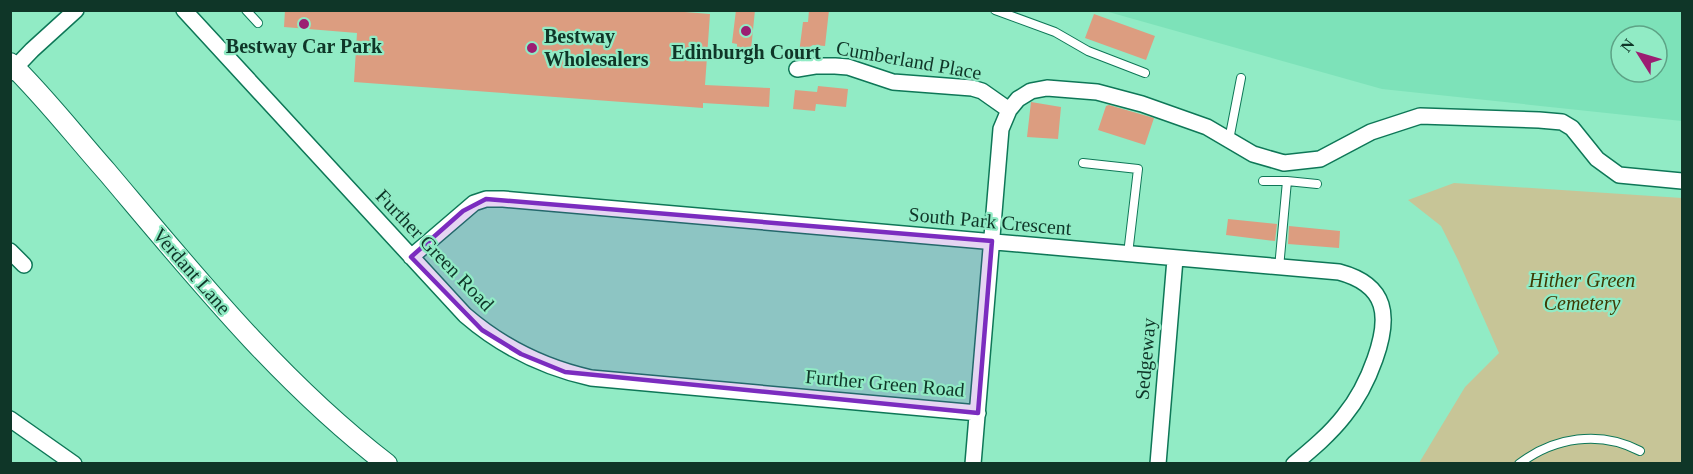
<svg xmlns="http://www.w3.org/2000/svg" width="1693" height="474" font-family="Georgia,serif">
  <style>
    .built { fill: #7de2b9; fill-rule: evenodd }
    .green { fill: #c7c597 }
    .building { fill: #dc9d80 }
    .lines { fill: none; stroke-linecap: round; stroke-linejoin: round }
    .service-casing { stroke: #0e7757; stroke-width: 10 }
    .minor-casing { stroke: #0e7757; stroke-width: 18 }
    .tertiary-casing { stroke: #0e7757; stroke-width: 22 }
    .service { stroke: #fff; stroke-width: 8 }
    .minor { stroke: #fff; stroke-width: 15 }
    .tertiary { stroke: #fff; stroke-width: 20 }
    .marked { fill: #7b2cbf; fill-opacity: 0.2; stroke: #7b2cbf; stroke-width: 4.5; stroke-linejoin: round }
    .poi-dot { fill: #9c1d72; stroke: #91ebc5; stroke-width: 2 }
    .labels { text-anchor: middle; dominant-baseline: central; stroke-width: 4.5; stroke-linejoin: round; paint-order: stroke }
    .poi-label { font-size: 20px; font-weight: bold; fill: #0f3628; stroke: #91ebc5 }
    .street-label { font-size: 20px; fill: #0f3628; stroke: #91ebc5 }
    .park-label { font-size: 20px; font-style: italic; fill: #3d3903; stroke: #91ebc5 }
  </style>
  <rect width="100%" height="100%" fill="#91ebc5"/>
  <path class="built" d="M1105,11H1682V121L1382,89ZM1621,36H1657V72H1621Z"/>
  <path class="green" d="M1454,183L1682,198V463H1419L1465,387L1499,353L1458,260L1441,226L1408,200Z"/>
  <path class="building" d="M285,10H660L710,14L705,85L770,88L769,107L703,103V108L354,82L357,33L284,27Z
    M736,10H755L751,50L737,49V44L732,43Z
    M809,10H829L825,46L813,45L799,53L803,22H808Z
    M1094,14L1155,36L1146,60L1085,38Z
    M818,86L848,89L846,107L816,104L815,111L793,109L795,90L817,92Z
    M1031,102L1061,107L1058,139L1027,137Z
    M1109,105L1154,118L1145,145L1098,130L1106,106Z
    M1228,219L1277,224L1275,241L1226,235Z
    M1289,226L1340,231L1339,248L1288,244Z"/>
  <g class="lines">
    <defs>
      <path id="service" d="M246,10L258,23
        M995,10L1055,32L1088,51L1145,73
        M1229,140L1241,78
        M1083,163L1138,169L1128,254
        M1263,181H1287
        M1279,268L1287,181L1317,184
        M1519,464C1554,437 1600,430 1640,451"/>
      <path id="minor" d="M184,10L465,315C502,347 542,367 591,378L978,413
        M797,69L815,66H835L848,67L893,82L972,88L982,91L1009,110
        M10,73L32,50L76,10
        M10,251L24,265
        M411,257L474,203L486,199H503L1339,272C1388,285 1390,317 1375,359C1368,379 1358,399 1344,416C1330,434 1312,449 1294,464
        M10,419L74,464
        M973,464L1001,129L1009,110L1018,99L1031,91L1047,88L1097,92L1142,104L1207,127L1253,154L1284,163L1320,159L1371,132L1420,116L1539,120L1562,122L1572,128L1597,159L1619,175L1682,181
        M1158,464L1175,259"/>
      <path id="tertiary" d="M10,63C45,97 75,136 107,172C194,275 280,382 387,464"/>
    </defs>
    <use href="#service" class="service-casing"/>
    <use href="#minor" class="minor-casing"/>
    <use href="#tertiary" class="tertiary-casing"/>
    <use href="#service" class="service"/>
    <use href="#minor" class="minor"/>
    <use href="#tertiary" class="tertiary"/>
  </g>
  <path class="marked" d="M486,199L992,241L978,413L565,372L521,354L482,330L411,257L463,211Z"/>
  <g class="poi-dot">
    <circle cx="304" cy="24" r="6"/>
    <circle cx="746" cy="31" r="6"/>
    <circle cx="532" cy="48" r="6"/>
  </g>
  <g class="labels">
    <g class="poi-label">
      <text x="544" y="36" text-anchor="start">Bestway<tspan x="544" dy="23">Wholesalers</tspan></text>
      <text x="304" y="46">Bestway Car Park</text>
      <text x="746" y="52">Edinburgh Court</text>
    </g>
    <g class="street-label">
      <text transform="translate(909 60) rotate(10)">Cumberland Place</text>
      <text transform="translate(990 221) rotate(5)">South Park Crescent</text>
      <text transform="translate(435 250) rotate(46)">Further Green Road</text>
      <text transform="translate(192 271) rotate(49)">Verdant Lane</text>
      <text transform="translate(1145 359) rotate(-85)">Sedgeway</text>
      <text transform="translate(885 383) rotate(5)">Further Green Road</text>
    </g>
    <g class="park-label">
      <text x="1582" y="280">Hither Green<tspan x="1582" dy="23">Cemetery</tspan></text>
    </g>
  </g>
  <rect width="1693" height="474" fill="none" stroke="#0f3628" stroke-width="24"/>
  <g transform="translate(1639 54) rotate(307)"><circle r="28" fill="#91ebc5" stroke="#5da386" stroke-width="1.5"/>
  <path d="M0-4.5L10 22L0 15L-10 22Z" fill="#9c1d72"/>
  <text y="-9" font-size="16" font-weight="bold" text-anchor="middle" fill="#0f3628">N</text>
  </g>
</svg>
